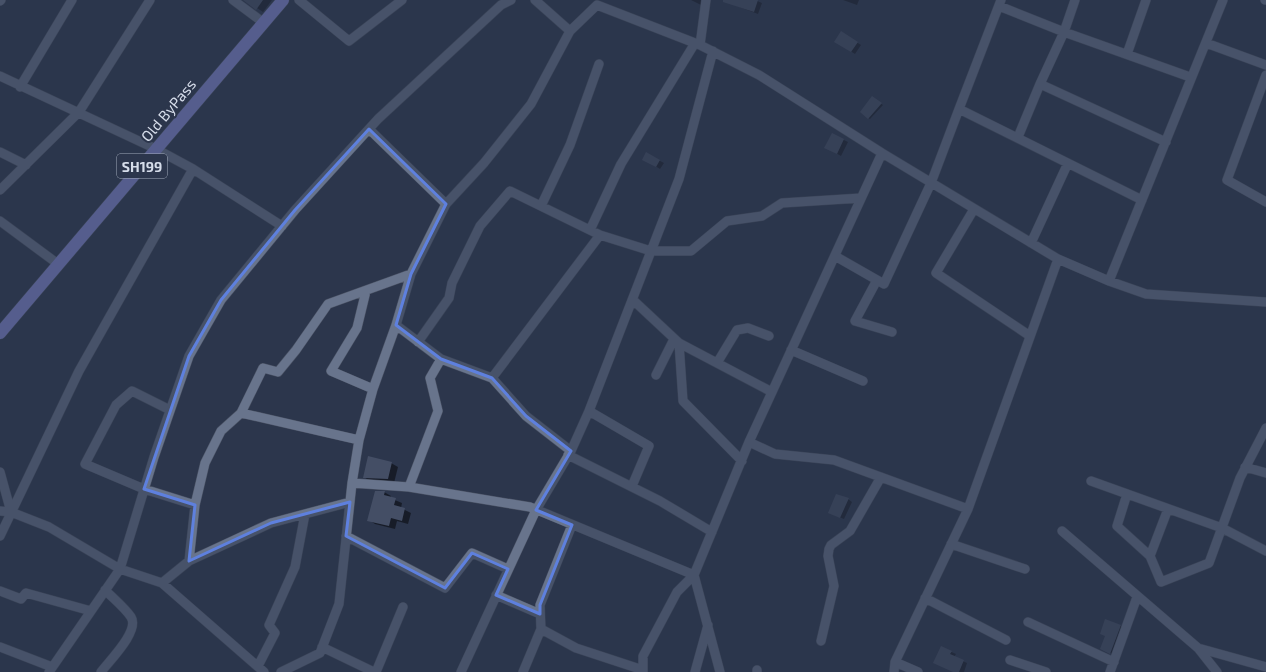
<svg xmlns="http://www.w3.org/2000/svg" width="1266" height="672" font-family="'Exo 2',sans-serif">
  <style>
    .shadow { fill: #0007 }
    .building { fill: #444e65 }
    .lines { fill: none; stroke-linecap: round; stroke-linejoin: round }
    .street-casing { stroke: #4b5365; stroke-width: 10 }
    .highway-casing { stroke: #4b5365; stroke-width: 13 }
    .street { stroke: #68748c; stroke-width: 9 }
    .highway { stroke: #888ddb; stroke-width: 12 }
    .marked { fill: none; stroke: #5e80de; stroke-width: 3; stroke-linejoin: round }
    .labels { text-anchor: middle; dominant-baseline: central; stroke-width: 4; stroke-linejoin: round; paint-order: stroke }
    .shield { fill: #2c364c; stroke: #a3abbb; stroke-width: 1 }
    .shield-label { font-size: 14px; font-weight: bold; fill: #d6ddea }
    .street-label { font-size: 15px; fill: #d6ddea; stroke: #2c364c }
  </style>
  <rect width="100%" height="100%" fill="#2c364c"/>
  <path class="shadow" d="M245,0H272L263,12Z
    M691,0H709L705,7Z
    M731,0H755L762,3L758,14L734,5Z
    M843,0H859L857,5Z
    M842,33L861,45L855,54L836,42Z
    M873,98L883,105L870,119L868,118Z
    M832,134L848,142L841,156L825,147Z
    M647,154L664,163L660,169L644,159Z
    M391,463L398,467L394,483L370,481L364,477Z
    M384,492L391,496L390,498L402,503L401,508L411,513L408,524L397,521L395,529L375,524L369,520Z
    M848,499L852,502L844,519L834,515Z
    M1120,625L1124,628L1115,655L1106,651V636Z
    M941,647L956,654L954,657L967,663L964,672H954Z"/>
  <path class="building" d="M243,0H263L256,10Z
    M723,0H758L754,12L723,2Z
    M841,31L858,42L851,52L834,42Z
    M872,96L882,103L868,119L860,112Z
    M832,133L844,139L837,154L824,148Z
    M646,152L660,160L656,167L642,160Z
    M368,456L392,462L388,479L363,478Z
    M375,491H385L384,495L396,498L394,505L405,508L402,521L391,518L389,526L367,521Z
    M836,494L849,498L840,518L828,513Z
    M1105,619L1121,625L1110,654L1100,649L1105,636L1100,634Z
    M941,646L952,651L950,654L964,660L959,672H953L933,663Z"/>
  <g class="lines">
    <defs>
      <path id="street" d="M233,0L264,23
        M299,0L349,41L402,0
        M535,0L570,31
        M1001,0L959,109L1142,200
        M1075,0L1064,32L1040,84L1166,142
        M1265,0H1266
        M0,1L1,0
        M999,6L1064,32L1190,77
        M1206,43L1266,65
        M700,45L759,75L882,153L1058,259L1109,281L1146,294L1266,302
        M1127,54L1146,0
        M1266,75L1227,180L1266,202
        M0,76L156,149L193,169L282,226
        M20,87L72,0
        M369,129L446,204
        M1018,137L1040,84
        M0,152L26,165
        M0,190L79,112L150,0
        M541,206L570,145L599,64
        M974,209L936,273L1030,336
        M0,221L58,264
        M590,230L621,164L695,43
        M1031,243L1068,163
        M835,256L884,284L931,183L959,109
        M877,280L855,321L892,332
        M1109,281L1223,0
        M366,291L357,328L331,371L373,389
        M633,300L679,343L683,401L742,461
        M396,325L441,359L430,378L438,411L409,487
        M418,342L449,298L452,283L480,226L510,191L600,235L651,251H691L727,221L762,216L782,203L861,198
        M679,343L772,392
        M791,350L863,381
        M441,359L492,378L600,235
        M717,363L737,330L748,328L769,336
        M656,375L674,339
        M492,378L526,416L571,451
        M170,410L132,391L116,405L85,464L144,489L195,505
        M589,411L649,446L632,486
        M241,413L359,440
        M749,442L775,454L834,460L968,509
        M568,455L660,501L712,532
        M1245,467L1266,473
        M0,472L11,512
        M1091,481L1222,528L1266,551
        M352,483L409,487L530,507L694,575L677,592L643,656V672
        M1127,494L1117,526L1150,556L1161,582L1209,563L1240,478L1266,428
        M0,511L11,512L49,527L120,569L162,583L264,672
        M1062,531L1198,648L1217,672
        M0,536L79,371L193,169
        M346,536L445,588L472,553L508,569
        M951,544L1025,569
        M1150,556L1168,509
        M189,561L271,523L350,502
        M162,583L189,561L195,505L205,463L221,431L241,413L263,368L278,372L296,350L328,304L411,274
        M0,591L21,599L26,593L91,611
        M496,595L540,614
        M925,598L1006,640
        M1028,622L1114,662
        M541,629L576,648L643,670
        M821,641L834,586L828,556L829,549L831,545L850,531L881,477
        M0,647L52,667
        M322,647L374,672
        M1198,648L1266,667
        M1010,660L1046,672
        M895,662L918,672
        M258,666L275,633L269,625L295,567L305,514
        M49,672L120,569L154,457L189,356L221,300L295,210L378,119L501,5L511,0
        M101,672C109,661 140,631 131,617C125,608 114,599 105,590
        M281,672L320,653L339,604L352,483L359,440L373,389L396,325L411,274L446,204L484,163L531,104L570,31L597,5L700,45L706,0
        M376,672L403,607
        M461,672L536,510L571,451L589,411L679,179L713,51
        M523,672L541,629L540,605L572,525
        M695,672L708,625
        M720,672L694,575L749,442L882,153
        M757,672V670
        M894,672L895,662L968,509L1058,259
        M1110,672L1137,597"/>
      <path id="highway" d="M0,333L283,0"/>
    </defs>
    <use href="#street" class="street-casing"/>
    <use href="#highway" class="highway-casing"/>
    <use href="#street" class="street"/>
    <use href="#highway" class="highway"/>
  </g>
  <path d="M0 0H1266V672H0ZM369,129L446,204L411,274L396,325L441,359L492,378L526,416L571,451L536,510L572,525L540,605V614L496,595L508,569L472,553L445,588L346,536L350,502L271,523L189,561L195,505L144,489L189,356L221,300L295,210Z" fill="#2c364c" fill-opacity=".55" fill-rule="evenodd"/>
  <path class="marked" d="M369,129L446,204L411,274L396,325L441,359L492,378L526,416L571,451L536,510L572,525L540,605V614L496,595L508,569L472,553L445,588L346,536L350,502L271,523L189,561L195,505L144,489L189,356L221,300L295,210Z"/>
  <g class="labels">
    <rect class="shield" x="117" y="154" width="50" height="24" rx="3"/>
    <g class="shield-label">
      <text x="142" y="166">SH199</text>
    </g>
    <g class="street-label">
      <text transform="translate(168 110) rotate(-50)">Old ByPass</text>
    </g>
  </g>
</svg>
